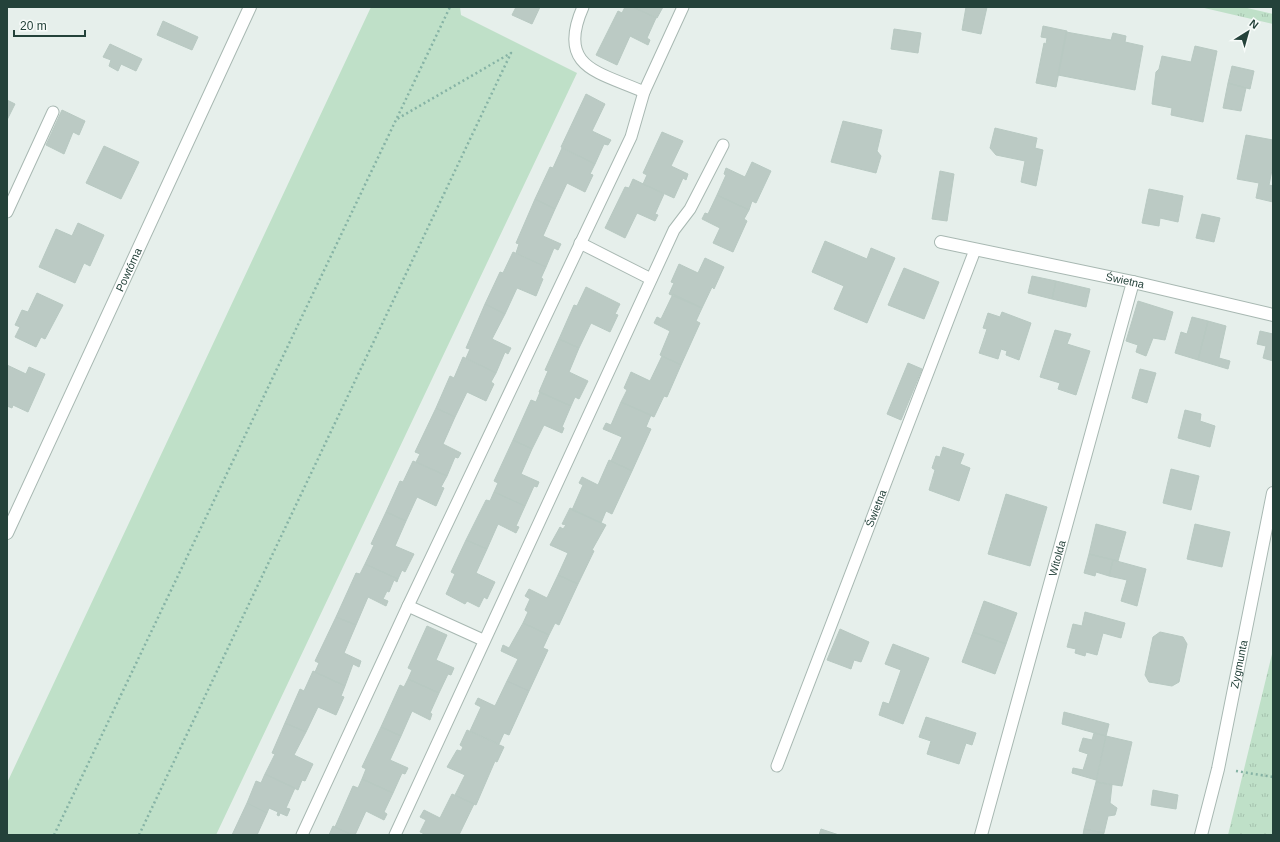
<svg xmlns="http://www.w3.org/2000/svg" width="1280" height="842" font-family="Arial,sans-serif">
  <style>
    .grass { fill: url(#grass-tufts) }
    .green { fill: #bfe0c8 }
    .building { fill: #bbcac4; stroke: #b8c9c2 }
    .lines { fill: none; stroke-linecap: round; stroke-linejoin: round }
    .lane-casing { stroke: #a8b8b2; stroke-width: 13 }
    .street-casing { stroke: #a8b8b2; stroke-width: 14 }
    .path { stroke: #86b3a5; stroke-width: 2.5; stroke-dasharray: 2 3; stroke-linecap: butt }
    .lane { stroke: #fff; stroke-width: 11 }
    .street { stroke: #fff; stroke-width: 12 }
    .labels { text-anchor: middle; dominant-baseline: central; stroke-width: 3; stroke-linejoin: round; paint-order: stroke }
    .street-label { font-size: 11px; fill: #24423a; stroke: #f7fbf9 }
  </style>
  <defs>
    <pattern id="grass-tufts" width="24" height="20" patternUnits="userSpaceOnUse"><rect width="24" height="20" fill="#bfe0c8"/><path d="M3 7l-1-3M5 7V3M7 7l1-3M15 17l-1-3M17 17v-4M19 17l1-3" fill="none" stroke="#a4c1ad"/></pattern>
  </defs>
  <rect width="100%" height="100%" fill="#e6efeb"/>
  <path class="grass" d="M1200,7H1243L1273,14V24Z
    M1273,650V835H1228Z"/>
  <path class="green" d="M371,7H460L461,15L577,73L216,835H7V783Z"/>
  <path class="building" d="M516,7H540L532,24L512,15Z
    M625,7H633L656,18L647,38L650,40L648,45L630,36L617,65L596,55L618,11L622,13Z
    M633,7H663L657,18Z
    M966,7H987L981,34L962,30Z
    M163,21L198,37L192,50L157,35Z
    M1043,26L1067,31L1056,87L1036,83L1044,43L1046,44L1047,38L1041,37Z
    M894,29L921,33L918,53L891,49Z
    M1066,32L1111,40L1113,33L1126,36L1125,42L1143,46L1135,90L1058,75Z
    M110,44L142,59L136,71L121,64L118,71L109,66L111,60L103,57Z
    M1195,46L1217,51L1203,122L1171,115L1172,108L1152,104L1156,72L1159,69L1162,56L1191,62Z
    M1232,66L1254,71L1250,89L1228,83Z
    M1228,83L1246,88L1241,111L1223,108Z
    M586,94L605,104L592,131L611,140L608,145L604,144L595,164L561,147Z
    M7,100L15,104L7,120Z
    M62,110L85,121L79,135L73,132L64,154L46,145Z
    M843,121L882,130L877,151L881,156L876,173L831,162Z
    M995,128L1037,138L1035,148L1043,150L1036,186L1021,182L1025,161L996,155L990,148Z
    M662,132L683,141L671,166L688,174L686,180L683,178L674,198L643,184L647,175L643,173Z
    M1246,135L1273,140V165L1269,185L1273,186V202L1256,198L1259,183L1237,179Z
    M104,146L139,162L121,199L86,183Z
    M562,148L595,164L590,174L593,175L585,192L567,183L555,209L535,199L550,167L553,168Z
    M752,162L771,171L756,203L752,201L749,210L717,195L726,175L724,174L726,168L745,177Z
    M940,171L954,174L947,221L932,219Z
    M633,179L664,194L655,214L658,215L655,221L637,213L625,238L605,228L625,187L629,188Z
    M1149,189L1183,196L1178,222L1160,218L1159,226L1142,223Z
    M717,195L749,210L744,219L747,221L733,252L713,243L720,228L702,219L705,213L708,214Z
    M535,199L555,209L543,236L561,244L558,250L554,248L546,267L516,253L519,244L516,243Z
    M1202,214L1220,218L1214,242L1196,238Z
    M78,223L104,235L90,266L84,263L75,283L39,267L56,229L72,236Z
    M825,241L867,259L871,248L895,258L867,323L834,309L844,286L812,272Z
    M513,252L546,267L541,278L543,279L536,296L517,288L505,314L485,304L500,272L503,273Z
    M705,258L724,267L714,289L712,287L702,308L669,294L674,283L671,282L679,264L698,273Z
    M904,268L939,282L924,319L888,305Z
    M1032,276L1056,281L1052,299L1028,293Z
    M1056,281L1090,289L1086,307L1052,299Z
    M586,287L620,304L615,314L618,315L610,332L591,323L579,348L559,339L574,305L577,306Z
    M37,293L63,305L45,339L41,337L36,347L15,337L20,327L15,325L22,310L28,312Z
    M673,294L702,308L696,321L700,323L681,365L660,355L670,331L654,323L657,317L661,319Z
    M1138,301L1173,312L1165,340L1153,338L1146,356L1136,352L1138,345L1126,341Z
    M485,304L505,314L492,339L511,348L508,354L505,352L496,373L466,358L470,349L466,348Z
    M1002,312L1031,323L1019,360L1006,355L1007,351L1001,349L998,359L979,353L987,329L983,328L988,313L1000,317Z
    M1192,317L1208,321L1198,360L1175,353L1181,332L1187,334Z
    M1208,321L1226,326L1219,358L1230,361L1228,369L1198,360Z
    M1055,330L1071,334L1067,344L1090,351L1076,395L1058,389L1060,383L1040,377Z
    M1260,331L1273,334V361L1263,358L1266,346L1257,344Z
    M559,339L579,348L569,372L588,381L579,399L575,397L571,406L539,392L548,371L545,370Z
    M662,356L681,365L667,397L664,396L654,417L621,402L627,390L624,388L631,372L650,381Z
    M463,357L496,373L491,382L494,384L486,401L467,392L455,417L436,408L450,376L454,378Z
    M908,363L922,369L901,420L887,414Z
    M7,365L26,374L29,367L45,374L28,412L13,405L12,408L7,406Z
    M1140,369L1156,373L1147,403L1132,398Z
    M540,392L571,406L562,427L564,428L562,433L544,425L532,449L513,440L531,400L536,402Z
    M621,402L651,415L646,427L651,429L632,471L611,461L622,437L603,429L606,423L611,425Z
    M436,408L455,417L443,444L461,453L458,458L455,457L447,476L416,462L420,454L415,452Z
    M1185,410L1201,414L1200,421L1215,426L1210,447L1178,438Z
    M513,440L532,449L521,474L539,482L537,487L534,486L525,506L494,492L498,483L494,481Z
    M943,447L964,454L960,464L970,468L959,501L929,490L935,470L932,468L936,456L940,457Z
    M609,460L632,471L612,514L606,511L601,523L572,510L583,485L579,483L582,477L598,485Z
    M413,461L447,476L441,487L444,488L436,506L417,497L406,521L386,512L400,481L403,482Z
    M1171,469L1199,476L1191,510L1163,503Z
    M494,492L525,506L516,526L519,527L516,533L498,524L487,549L466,540L486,500L490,501Z
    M1006,494L1047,507L1030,566L988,554Z
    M570,508L606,525L592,550L594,551L578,584L558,575L568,553L550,545L560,527L563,529L566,525L562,524Z
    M386,512L406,521L395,546L414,554L405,572L402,570L398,579L365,564L374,545L371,544Z
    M1096,524L1126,532L1118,561L1089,554Z
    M1195,524L1230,532L1222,567L1187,559Z
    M466,540L487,549L476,573L495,582L487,599L484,597L479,607L467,601L465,604L446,594L455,574L451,572Z
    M1089,554L1113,560L1109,576L1096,572L1095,576L1084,573Z
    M1113,560L1146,569L1137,606L1121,601L1127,580L1109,576Z
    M365,564L398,579L397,582L394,580L389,592L387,591L383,599L388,601L386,606L368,597L356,625L336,617L356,573L360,574Z
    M558,575L578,584L559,625L555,623L549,635L523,623L528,612L525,610L530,599L525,596L529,589L547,598Z
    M984,601L1017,613L1006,644L973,632Z
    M1085,612L1125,623L1121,638L1103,633L1097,655L1086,652L1085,656L1075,653L1076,649L1067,647L1073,624L1082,626Z
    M336,617L356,625L344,653L361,661L359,667L353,664L345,686L315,672L319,663L315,661Z
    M523,623L549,635L543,648L548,650L529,691L507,681L518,659L501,651L503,645L509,648Z
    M427,626L447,635L436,660L454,668L451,675L448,674L439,693L408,679L412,670L408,668Z
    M840,629L869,642L861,662L854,660L851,669L827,660Z
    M973,632L1006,644L995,674L962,662Z
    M1160,632L1183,637L1187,644L1179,682L1172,686L1149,682L1145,675L1153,637Z
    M893,644L929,658L903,724L879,715L883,702L889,704L901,670L885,664Z
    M313,671L345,686L341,696L344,697L336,715L318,707L306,732L285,723L300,689L304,691Z
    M408,679L439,693L430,713L432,714L430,720L412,711L401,736L381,727L400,685L404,687Z
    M507,681L529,691L509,735L504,733L499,744L470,731L481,707L475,704L478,698L495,706Z
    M1064,712L1109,724L1106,736L1062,724Z
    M926,717L976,733L972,745L966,743L959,764L927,754L931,741L919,737Z
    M285,723L306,732L294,755L313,764L305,781L302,780L298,790L265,774L275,754L272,753Z
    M381,727L401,736L390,760L408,768L405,774L402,773L393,793L362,779L366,769L362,767Z
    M467,730L504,747L497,762L495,761L476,805L455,795L465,775L447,767L457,750L461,751L463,747L460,745Z
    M1094,733L1106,736L1096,780L1072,773L1073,768L1083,770L1088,754L1079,751L1083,738L1092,740Z
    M1106,736L1132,742L1122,786L1096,782Z
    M265,774L295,788L286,808L290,809L287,816L280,813L279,816L277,815L278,812L269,808L267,813L247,803L256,781L261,783Z
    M362,779L393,793L384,812L387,814L384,820L366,811L355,835H352L335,827L353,786L358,788Z
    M1096,782L1112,785L1110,803L1117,808L1115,815L1108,816L1104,833L1084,829Z
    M1153,790L1178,795L1176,809L1151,805Z
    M452,794L474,804L459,835H423V833L420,832L426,820L420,817L424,810L440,818Z
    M247,803L267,813L257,835H232Z
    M333,826L335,827L352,835H329Z
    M821,829L839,835H819Z
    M1084,829L1104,833L1103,835H1083Z"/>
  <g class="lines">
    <defs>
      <g id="lane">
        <path d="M583,7C556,68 599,72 644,92"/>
        <path d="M7,212L53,112"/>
        <path d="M580,243L651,279"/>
        <path d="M408,606L483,640"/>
        <path id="s1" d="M777,766L975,250"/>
        <path d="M302,835L408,606L631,137L644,92L683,7"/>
        <path d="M395,835L674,230L690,209L723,145"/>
      </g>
      <g id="street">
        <path id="s2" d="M941,242L1133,282L1273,315"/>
        <path id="s3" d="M7,533L250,7"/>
        <path id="s4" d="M981,835L1133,282"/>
        <path id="s5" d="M1201,835L1218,769L1273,493"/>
      </g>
    </defs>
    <use href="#lane" class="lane-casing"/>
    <use href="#street" class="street-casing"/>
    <path class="path" d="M1236,771L1273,777
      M54,835L450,7
      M139,835L511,53L397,119"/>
    <use href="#lane" class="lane"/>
    <use href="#street" class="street"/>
  </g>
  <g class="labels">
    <g class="street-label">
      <text stroke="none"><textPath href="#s3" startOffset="290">Powtórna</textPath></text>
      <text stroke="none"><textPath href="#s2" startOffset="188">Świetna</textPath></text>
      <text stroke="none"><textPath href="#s1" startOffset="276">Świetna</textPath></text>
      <text stroke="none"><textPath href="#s4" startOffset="287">Witolda</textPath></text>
      <text stroke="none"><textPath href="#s5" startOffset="175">Zygmunta</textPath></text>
    </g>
  </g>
  <rect width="1280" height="842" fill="none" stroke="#24423a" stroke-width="16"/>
  <g transform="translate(1248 32) rotate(37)" stroke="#f7fbf9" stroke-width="3" paint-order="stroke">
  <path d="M0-3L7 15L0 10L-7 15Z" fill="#24423a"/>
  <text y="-6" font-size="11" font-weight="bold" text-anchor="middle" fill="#24423a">N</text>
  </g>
  <path d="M14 30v6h71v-6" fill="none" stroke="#24423a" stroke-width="2"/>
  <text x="20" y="30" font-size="12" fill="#24423a" stroke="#f7fbf9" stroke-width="3" paint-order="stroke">20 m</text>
</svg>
